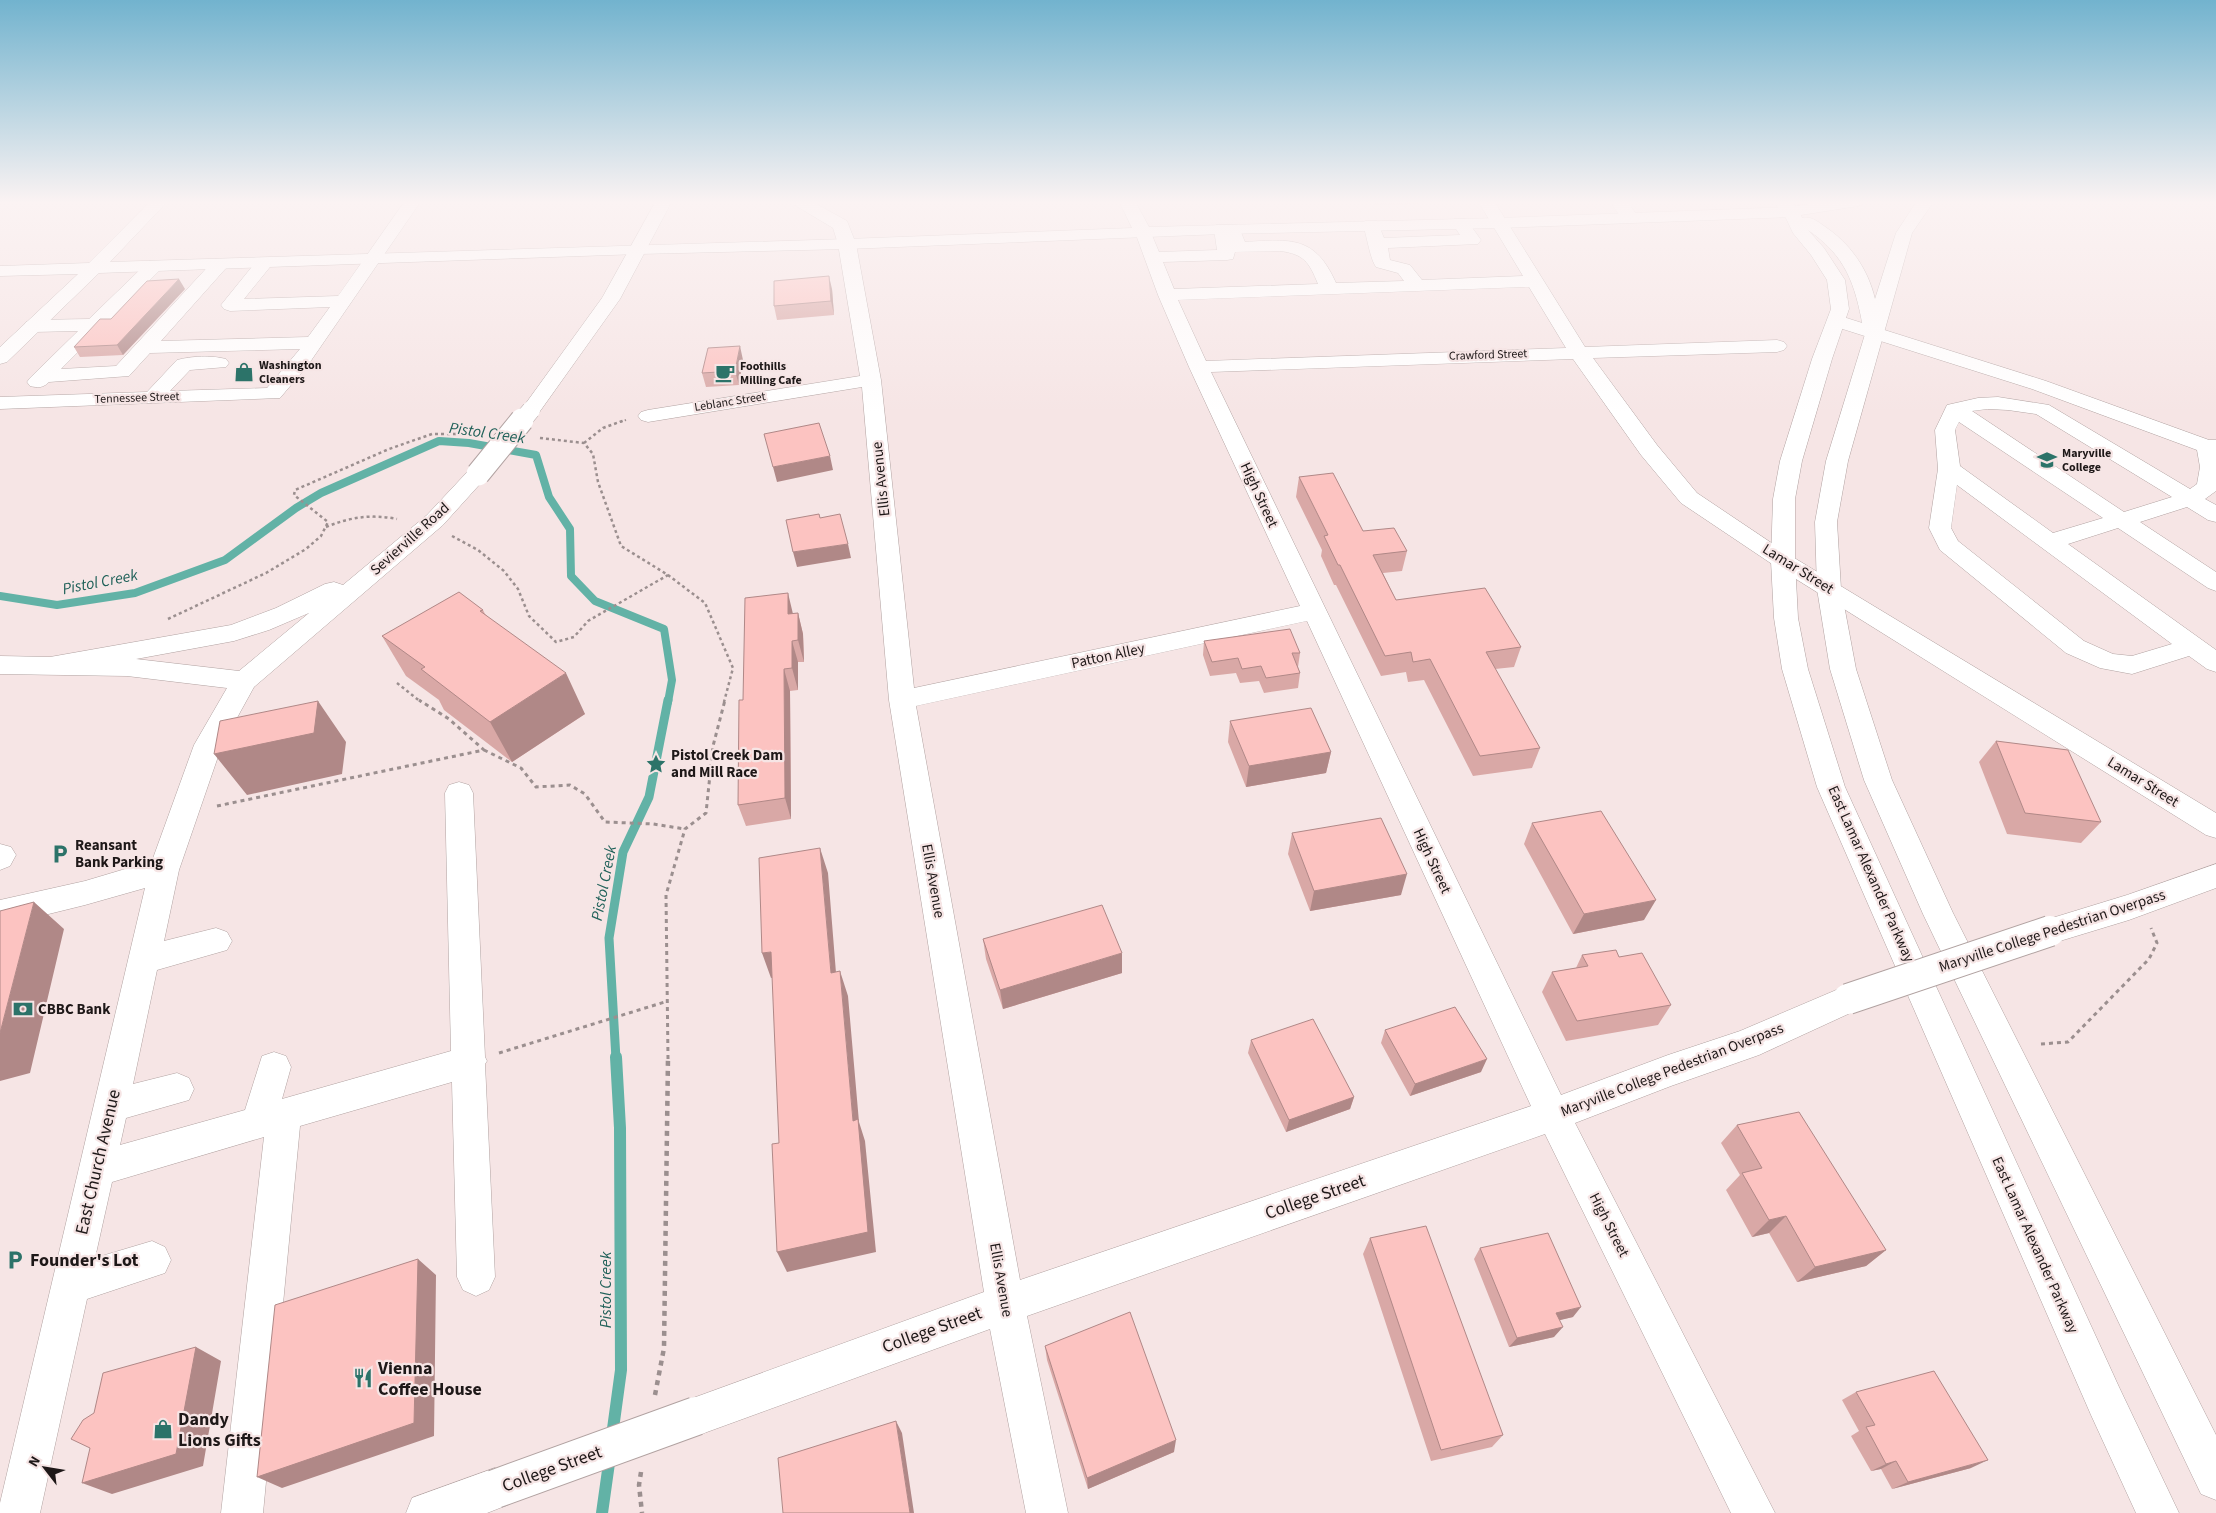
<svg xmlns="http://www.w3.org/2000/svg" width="2216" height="1513" font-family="'Source Sans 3',sans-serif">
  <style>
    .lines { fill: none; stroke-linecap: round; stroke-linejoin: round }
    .stream-far2 { stroke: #62b2a6; stroke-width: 8 }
    .stream-far1 { stroke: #62b2a6; stroke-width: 9 }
    .stream { stroke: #62b2a6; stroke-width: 12 }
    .minor-casing { stroke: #b1a2a1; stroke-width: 1 }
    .major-casing { stroke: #b1a2a1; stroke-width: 1 }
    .highway-casing { stroke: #b1a2a1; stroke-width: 1 }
    .path-far3 { stroke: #9b8f8f; stroke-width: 2; stroke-dasharray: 2.5 2.5; stroke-linecap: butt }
    .path-far2 { stroke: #9b8f8f; stroke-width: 2.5; stroke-dasharray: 3 3; stroke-linecap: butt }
    .path-far1 { stroke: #9b8f8f; stroke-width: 3; stroke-dasharray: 4 4; stroke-linecap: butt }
    .path { stroke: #9b8f8f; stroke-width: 4.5; stroke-dasharray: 5 5; stroke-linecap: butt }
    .minor { fill: #fff; fill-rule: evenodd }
    .major { fill: #fff; fill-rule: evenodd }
    .highway { fill: #fff; fill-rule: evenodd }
    .minor-bridge-far3-casing { stroke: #b1a2a1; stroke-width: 19; stroke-linecap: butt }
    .minor-bridge-far2-casing { stroke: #b1a2a1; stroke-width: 25; stroke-linecap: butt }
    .minor-bridge-far1-casing { stroke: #b1a2a1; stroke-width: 32; stroke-linecap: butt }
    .minor-bridge-casing { stroke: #b1a2a1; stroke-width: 40; stroke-linecap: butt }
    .minor-bridge-far3 { stroke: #fff; stroke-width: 18 }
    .minor-bridge-far2 { stroke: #fff; stroke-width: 23 }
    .minor-bridge-far1 { stroke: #fff; stroke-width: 30 }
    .minor-bridge { stroke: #fff; stroke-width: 38 }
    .wall { fill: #d9a8a6 }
    .shaded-wall { fill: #b08887 }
    .building { fill: #fcc3c1; stroke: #b08887 }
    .labels { text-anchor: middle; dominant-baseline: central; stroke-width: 4.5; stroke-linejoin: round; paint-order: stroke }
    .far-street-label { font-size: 12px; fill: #1e1818; stroke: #f6e5e5 }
    .far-poi-label { font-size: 12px; font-weight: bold; fill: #1e1818; stroke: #f6e5e5; text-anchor: start }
    .street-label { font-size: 15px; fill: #1e1818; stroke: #f6e5e5 }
    .poi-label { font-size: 15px; font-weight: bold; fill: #1e1818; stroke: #f6e5e5; text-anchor: start }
    .water-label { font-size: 16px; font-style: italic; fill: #206159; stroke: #f6e5e5 }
    .near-street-label { font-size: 18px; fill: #1e1818; stroke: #f6e5e5 }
    .near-poi-label { font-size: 18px; font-weight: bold; fill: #1e1818; stroke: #f6e5e5; text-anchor: start }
  </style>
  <rect width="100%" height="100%" fill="#f6e5e5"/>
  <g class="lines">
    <path class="stream-far2" d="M0,596L57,605L135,593L225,560L296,508L321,493L439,441L469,443L536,455L549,497L570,529L571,576L595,601L664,629L672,680L668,702"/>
    <path class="stream-far1" d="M616,1059L609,938L623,852L649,797L668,700"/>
    <path class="stream" d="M612,1436L621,1370L620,1128L616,1057
      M602,1513L610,1456"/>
    <defs>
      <path id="minor" d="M405,201H421L308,365L280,398L0,409V397L147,392L177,360C192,356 211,355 226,359L229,363L226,367L190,370L170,391L267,388L300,349L150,353L129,376L49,382C43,388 38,388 30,386L27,382L30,378L78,331L33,332L26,330L24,326L26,322L33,320L89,319L149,261H161L164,265L161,269L61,369L116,366L215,259H227L230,263L227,267L161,341L308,337L330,307L230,311L224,309L221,305L259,258H271L274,262L244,299L338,296Z
        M656,201H672L620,299L538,414L531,416L524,414L521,410L602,298Z
        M791,201H811L847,221L856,244L881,380L914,688L1300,606L1189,367L1158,295L1135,232L1137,228H1149L1159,252L1217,250L1214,229L1216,225H1238L1245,242C1292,239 1315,236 1336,283L1404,281L1398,273L1376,267C1370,259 1367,236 1363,225L1365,221H1377L1384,238L1460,235L1452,223L1454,219H1466L1481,240L1478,244L1388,248L1390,260L1410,265L1422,280L1523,276L1478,201H1494L1585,347L1777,340L1784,342L1787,346L1784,350L1777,352L1593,358L1657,445L1697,493L1791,556L2216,813V838L2206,835L1775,566L1681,503L1641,455L1573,359L1211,372L1561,1095L1668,1055L1740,1031L1848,985L1859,989L1864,999L1859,1009L1759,1055L1671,1086L1575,1123L1775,1513H1731L1545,1134L1027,1316L1068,1513H1026L990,1329L696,1436L682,1430L676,1416L682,1402L984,1292L889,700L862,387L648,422L641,420L638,416L641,412L648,410L860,376L838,244L833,228L793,204ZM1280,251C1304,254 1309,262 1318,284L1174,289L1163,262L1227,260L1233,259L1235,252ZM1529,287L1566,348L1206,361L1178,300ZM1307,621L1531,1106L1020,1280L916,706Z
        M1610,201H1627L1639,218L1637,222C1623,225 1617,211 1610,201Z
        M1773,201H1790L1799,212L1797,215H1785Z
        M1837,315L2046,381L2209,440H2216V491L2205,499L2216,505V522L2208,520L2187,507L2140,522L2216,572V591L2208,588L2118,528L2068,544L2216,650V672L2207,669L2189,656L2132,674L2100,668L2066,653L1940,550L1929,528L1938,469L1935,430L1947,405L1978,398L1998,397L2049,405L2190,489L2197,484L2200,467L2197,450L2032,389L1830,325L1828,321L1830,317ZM1988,409L2008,410L2036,414L2172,497L2124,512L1972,411ZM1959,422L2103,518L2053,533L1960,466L1955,430ZM1957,485L2172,644L2132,656L2113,654L2084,641L1958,541L1951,528Z
        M478,467L486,469L489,474L443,525L254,687L222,745L179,870L164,941L216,928L227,932L232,941L227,950L157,970L133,1084L177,1073L189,1078L194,1089L189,1100L126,1118L120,1145L245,1110L262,1056L274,1052L286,1056L291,1067L282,1099L451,1051L445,793L449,785L459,782L469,785L473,793L485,1057L487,1061L485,1064L495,1277L489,1290L476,1296L463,1290L457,1277L452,1082L300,1126L263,1513H221L264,1137L112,1182L95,1258L152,1241L165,1247L171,1260L165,1273L87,1299L40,1513H0V1503L145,888L85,905L0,926V900L85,881L152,861L194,745L227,688L127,676L0,674V656L50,657L231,625L276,608L325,584L334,582L343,585L427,515L470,469ZM309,613L239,671L136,659L234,641L269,630Z
        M0,844L11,847L16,855L10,866L0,870Z
        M2216,864V888L2129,920L2050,944L2039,940L2034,931L2039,922L2127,895Z
        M495,1468L510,1474L516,1489L510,1504L487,1513H406L412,1498Z"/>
      <path id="major" d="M151,201H168L110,262L847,239L1132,228L1119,201H1135L1149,227L1500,218L1791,207L1797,209L1799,212L1797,215L1791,217L1500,228L1222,234L847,249L639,254L99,273L7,362L0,364V347L78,274L0,276V266L89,263Z"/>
      <path id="highway" d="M1827,201H1866L1864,204L1858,206L1801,215L1802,218C1811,216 1817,221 1824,226C1850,243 1868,269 1875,299L1896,233L1917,201H1934L1912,233L1848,461L1837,522L1841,589L1856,669L1892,780L1953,913L2216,1435V1500L2201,1494L1923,914L1864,780L1830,669L1817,589L1815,522L1826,461L1866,331L1863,327C1855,284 1846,256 1808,230L1824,248L1845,280L1849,309L1832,359L1802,461L1795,499V561L1798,618L1808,669L1845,787L2119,1387L2179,1513H2136L2091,1415L1817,787L1782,669L1774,618L1771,561L1773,499L1780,461L1812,359L1831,309L1827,280L1811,255L1793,233L1783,212L1785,209L1791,207Z"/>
    </defs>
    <use href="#minor" class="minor-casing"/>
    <use href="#major" class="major-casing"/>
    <use href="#highway" class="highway-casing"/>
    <path class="path-far3" d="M620,422L626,420"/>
    <path class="path-far2" d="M540,438L584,443L593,454L598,482L621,546L668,575L705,603L733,668L724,702
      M584,443L603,428L625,420
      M326,527C350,517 372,514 397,519
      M452,536L478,550L504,571L518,589L529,616L556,642L574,637L588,621L668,575
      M168,619L266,573L306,549L321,536L328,522L294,495L295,490L389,449L432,434H477
      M397,683L421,702"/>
    <path class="path-far1" d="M484,750L521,768L536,787L570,785L585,794L605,822L653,824L685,829
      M217,806L484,750L449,719L419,700
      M2041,1044L2068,1042L2149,959L2157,943L2151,928
      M499,1053L668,1001
      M668,1059L666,895L685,829L706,813L713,746L725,700"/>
    <path class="path" d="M655,1395L664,1348L668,1057
      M641,1472L639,1485L642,1513"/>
    <use href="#minor" class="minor"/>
    <use href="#major" class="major"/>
    <use href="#highway" class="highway"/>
    <defs>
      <path id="minor-bridge-far3" d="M521,422L531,410"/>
      <path id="minor-bridge-far2" d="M478,474L522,420"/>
      <path id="minor-bridge-far1" d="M1848,999L2050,931"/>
      <path id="minor-bridge" d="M495,1489L696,1416"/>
    </defs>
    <use href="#minor-bridge-far3" class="minor-bridge-far3-casing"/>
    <use href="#minor-bridge-far2" class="minor-bridge-far2-casing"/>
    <use href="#minor-bridge-far1" class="minor-bridge-far1-casing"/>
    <use href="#minor-bridge" class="minor-bridge-casing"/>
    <use href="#minor-bridge-far3" class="minor-bridge-far3"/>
    <use href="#minor-bridge-far2" class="minor-bridge-far2"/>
    <use href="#minor-bridge-far1" class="minor-bridge-far1"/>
    <use href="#minor-bridge" class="minor-bridge"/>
  </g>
  <path class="wall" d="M1372,201H1451V203L1374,205Z
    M185,289L123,355L80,357L74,347Z
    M832,289L834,315L777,320L774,306Z
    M743,360L739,385L706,387L702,373Z
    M1299,477L1363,531L1407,551L1402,571L1383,573L1396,600L1521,647L1514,667L1495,669L1540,748L1532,768L1473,776L1424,680L1408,682L1406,672L1381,676L1336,585H1334L1321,556L1322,550L1296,497Z
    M483,610L485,614L585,714L512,762L444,710L439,700L406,676L382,636Z
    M793,613H798L803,634L804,662H798V690L790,691L791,819L746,826L738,805L743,700Z
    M1204,641L1300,653L1298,667L1300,673L1298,688L1264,693L1259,681L1240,683L1236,673L1210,676L1203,655Z
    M1230,721L1331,752L1326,773L1246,787L1228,742Z
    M1996,741L2101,822L2081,843L2007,834L1979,762Z
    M1532,823L1644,920L1573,934L1524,844Z
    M1292,833L1401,895L1310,911L1288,854Z
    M983,939L1122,973L1003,1009L986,959Z
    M1582,955L1619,957L1671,1005L1658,1025L1566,1041L1542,992L1552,972L1576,968Z
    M1385,1030L1481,1072L1410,1096L1381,1043Z
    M1251,1040L1354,1097L1350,1109L1286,1132L1248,1053Z
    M1737,1125L1886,1250L1866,1266L1797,1282L1769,1233L1752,1237L1726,1190L1740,1175L1721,1143Z
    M1370,1238L1503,1435L1492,1447L1431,1461L1363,1254Z
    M1480,1248L1573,1317L1559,1320L1554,1337L1509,1347L1474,1259Z
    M1045,1346L1174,1452L1088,1489L1047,1360Z
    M1856,1392L1971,1468L1892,1489L1881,1469L1871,1471L1851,1436L1859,1431L1842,1400Z"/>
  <path class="shaded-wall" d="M829,276L832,289L834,315L831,301Z
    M179,279L185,289L123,355L117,345Z
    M740,346L743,360L739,385L735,371Z
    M830,456L833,470L777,482L773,467Z
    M848,544L851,558L797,567L793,552Z
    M788,593L793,614H788Z
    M798,613L803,634L804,662L798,640Z
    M792,641L798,662V690L792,668Z
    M784,669L790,691L791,819L785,798Z
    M566,673L585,714L512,762L490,722Z
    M318,701L346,742L342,774L247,795L214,754Z
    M1331,752L1326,773L1246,787L1249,766Z
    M820,848L828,873L838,998L831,973Z
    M1407,874L1401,895L1310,911L1314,891Z
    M1656,900L1644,920L1573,934L1584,914Z
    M34,902L64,929L30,1073L0,1081V1033Z
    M771,952L780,976L771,978L762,953Z
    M1122,953V973L1003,1009L1000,990Z
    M840,971L848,996L859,1122L865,1141L876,1252L787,1272L777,1252L853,1121Z
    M1487,1059L1481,1072L1410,1096L1415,1084Z
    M1354,1097L1350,1109L1286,1132L1289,1120Z
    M1786,1216L1769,1233L1752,1237L1769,1220Z
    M1886,1250L1866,1266L1797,1282L1815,1267Z
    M418,1259L436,1275L434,1436L282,1488L257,1477Z
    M1581,1307L1573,1317L1548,1323L1556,1313Z
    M1563,1327L1554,1337L1509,1347L1517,1338Z
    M196,1347L221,1361L203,1466L112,1494L82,1483Z
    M896,1421L902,1433L914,1513H910Z
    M1176,1440L1174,1452L1088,1489L1087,1478Z
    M1988,1460L1971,1468L1892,1489L1908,1482Z
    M1896,1461L1881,1469L1871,1471L1886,1464Z"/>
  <path class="building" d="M829,276L831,301L774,306V281Z
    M179,279L117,345L74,347L100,319H111L147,281Z
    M740,346L735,371L702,373L708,348Z
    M819,423L830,456L773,467L764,434Z
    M1333,473L1363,531L1394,528L1407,551L1373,555L1396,600L1485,588L1521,647L1486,652L1540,748L1480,756L1430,659L1413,662L1411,652L1385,656L1340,565H1338L1324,536L1328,535L1299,477Z
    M819,514L820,518L840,514L848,544L793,552L786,520Z
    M459,592L483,610L480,611L566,673L490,722L421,669L425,667L382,636Z
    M788,593V614L798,613V640L792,641V668L784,669L785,798L738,805L739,700H743L745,598Z
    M1290,629L1300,653H1292L1300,673L1266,678L1261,666L1242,669L1238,658L1212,662L1204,641Z
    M318,701L314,733L214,754L220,721Z
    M1311,708L1331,752L1249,766L1230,721Z
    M1996,741L2068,750L2101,822L2025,813Z
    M1601,811L1656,900L1584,914L1532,823Z
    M1381,818L1407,874L1314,891L1292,833Z
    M820,848L831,973L840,971L853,1121L858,1119L868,1232L777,1252L772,1144L779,1143L771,952L762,953L759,858Z
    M34,902L0,1033V911Z
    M1102,905L1122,953L1000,990L983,939Z
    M1616,950L1619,957L1642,953L1671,1005L1577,1021L1552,972L1588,966L1582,955Z
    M1455,1007L1487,1059L1415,1084L1385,1030Z
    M1313,1019L1354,1097L1289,1120L1251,1040Z
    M1799,1112L1886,1250L1815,1267L1786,1216L1769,1220L1742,1173L1762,1168L1737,1125Z
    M1426,1226L1503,1435L1441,1450L1370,1238Z
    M1548,1233L1581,1307L1556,1313L1563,1327L1517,1338L1480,1248Z
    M418,1259L414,1423L257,1477L275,1305Z
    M1130,1312L1176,1440L1087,1478L1045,1346Z
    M196,1347L176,1454L82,1483L90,1448L71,1439L83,1420L94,1413L103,1373Z
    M1934,1371L1988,1460L1908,1482L1896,1461L1886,1464L1866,1427L1875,1425L1856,1392Z
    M896,1421L910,1513H783L778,1458Z"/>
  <linearGradient id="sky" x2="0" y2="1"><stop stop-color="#72b3ce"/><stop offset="0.49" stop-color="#fbf3f3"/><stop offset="1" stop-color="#fbf3f3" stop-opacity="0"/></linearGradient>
  <rect width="2216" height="413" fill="url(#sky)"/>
  <defs>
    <symbol id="shop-bare" viewBox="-9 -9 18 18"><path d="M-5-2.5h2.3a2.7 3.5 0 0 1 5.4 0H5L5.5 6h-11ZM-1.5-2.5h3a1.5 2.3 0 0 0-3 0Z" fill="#2c7369" stroke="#f6e5e5" stroke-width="2.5" paint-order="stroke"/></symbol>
    <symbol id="cafe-bare" viewBox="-9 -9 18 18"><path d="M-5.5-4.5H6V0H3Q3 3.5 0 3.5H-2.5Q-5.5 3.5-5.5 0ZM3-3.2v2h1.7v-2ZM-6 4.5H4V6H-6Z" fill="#2c7369" stroke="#f6e5e5" stroke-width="2.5" paint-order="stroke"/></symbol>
    <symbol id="university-bare" viewBox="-9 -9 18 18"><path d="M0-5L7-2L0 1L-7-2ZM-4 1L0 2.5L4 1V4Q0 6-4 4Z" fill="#2c7369" stroke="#f6e5e5" stroke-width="2.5" paint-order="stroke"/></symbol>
    <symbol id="sight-bare" viewBox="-9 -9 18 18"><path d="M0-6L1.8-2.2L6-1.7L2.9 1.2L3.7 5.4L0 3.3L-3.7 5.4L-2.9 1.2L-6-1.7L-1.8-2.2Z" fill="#2c7369" stroke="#f6e5e5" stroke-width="2.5" paint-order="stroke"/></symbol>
    <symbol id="parking-bare" viewBox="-9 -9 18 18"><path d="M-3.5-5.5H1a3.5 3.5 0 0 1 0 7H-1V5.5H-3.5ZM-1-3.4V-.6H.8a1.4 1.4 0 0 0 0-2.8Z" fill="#2c7369" stroke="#f6e5e5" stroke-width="2.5" paint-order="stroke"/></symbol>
    <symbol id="bank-bare" viewBox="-9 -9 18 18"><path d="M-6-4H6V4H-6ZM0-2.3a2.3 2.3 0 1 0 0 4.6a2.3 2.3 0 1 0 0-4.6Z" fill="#2c7369" stroke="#f6e5e5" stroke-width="2.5" paint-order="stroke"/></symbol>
    <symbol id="restaurant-bare" viewBox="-9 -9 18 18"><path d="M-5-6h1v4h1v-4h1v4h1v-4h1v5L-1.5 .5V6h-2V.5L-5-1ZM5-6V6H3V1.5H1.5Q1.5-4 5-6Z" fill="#2c7369" stroke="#f6e5e5" stroke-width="2.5" paint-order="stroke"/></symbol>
  </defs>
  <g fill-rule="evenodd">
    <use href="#shop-bare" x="230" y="358" width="28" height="28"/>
    <use href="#cafe-bare" x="711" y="359" width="28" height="28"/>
    <use href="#university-bare" x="2033" y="446" width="28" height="28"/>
    <use href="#sight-bare" x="642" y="750" width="28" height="28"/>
    <use href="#parking-bare" x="46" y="840" width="28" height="28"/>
    <use href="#bank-bare" x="9" y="995" width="28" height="28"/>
    <use href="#parking-bare" x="1" y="1246" width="28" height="28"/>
    <use href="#restaurant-bare" x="349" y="1364" width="28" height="28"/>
    <use href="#shop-bare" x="149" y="1415" width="28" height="28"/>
  </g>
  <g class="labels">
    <g class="far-street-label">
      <text transform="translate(1488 355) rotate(-2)">Crawford Street</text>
      <text transform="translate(137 398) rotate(-2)">Tennessee Street</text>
      <text transform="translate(730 402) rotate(-9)">Leblanc Street</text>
    </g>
    <g class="far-poi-label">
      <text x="259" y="365">Washington<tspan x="259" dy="14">Cleaners</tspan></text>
      <text x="740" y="366">Foothills<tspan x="740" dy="14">Milling Cafe</tspan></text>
      <text x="2062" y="453">Maryville<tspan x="2062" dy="14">College</tspan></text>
    </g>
    <g class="street-label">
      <text transform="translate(881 479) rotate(-96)">Ellis Avenue</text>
      <text transform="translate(1259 495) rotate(65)">High Street</text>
      <text transform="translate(410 539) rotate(-42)">Sevierville Road</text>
      <text transform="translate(1798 569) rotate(32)">Lamar Street</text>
      <text transform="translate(1108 656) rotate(-12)">Patton Alley</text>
      <text transform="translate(2143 782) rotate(32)">Lamar Street</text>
      <text transform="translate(1432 861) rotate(65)">High Street</text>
      <text transform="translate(1871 874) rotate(66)">East Lamar Alexander Parkway</text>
      <text transform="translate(933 881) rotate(80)">Ellis Avenue</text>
      <text transform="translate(2052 931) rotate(-18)">Maryville College Pedestrian Overpass</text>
      <text transform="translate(1672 1070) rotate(-21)">Maryville College Pedestrian Overpass</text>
      <text transform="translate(1609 1225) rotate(63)">High Street</text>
      <text transform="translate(2035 1245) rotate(66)">East Lamar Alexander Parkway</text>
      <text transform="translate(1001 1280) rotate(80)">Ellis Avenue</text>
    </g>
    <g class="poi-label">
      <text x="671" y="755">Pistol Creek Dam<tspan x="671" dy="17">and Mill Race</tspan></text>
      <text x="75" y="845">Reansant<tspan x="75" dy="17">Bank Parking</tspan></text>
      <text x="38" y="1009">CBBC Bank</text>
    </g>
    <g class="water-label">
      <text transform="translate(487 433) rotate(8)">Pistol Creek</text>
      <text transform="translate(100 582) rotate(-11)">Pistol Creek</text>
      <text transform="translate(604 883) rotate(-79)">Pistol Creek</text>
      <text transform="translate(606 1290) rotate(-90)">Pistol Creek</text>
    </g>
    <g class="near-street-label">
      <text transform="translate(98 1162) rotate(-77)">East Church Avenue</text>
      <text transform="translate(1315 1197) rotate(-19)">College Street</text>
      <text transform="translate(932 1330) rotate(-20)">College Street</text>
      <text transform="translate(552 1469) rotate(-20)">College Street</text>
    </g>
    <g class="near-poi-label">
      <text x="30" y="1260">Founder's Lot</text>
      <text x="378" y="1368">Vienna<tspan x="378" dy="21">Coffee House</tspan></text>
      <text x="178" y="1419">Dandy<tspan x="178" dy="21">Lions Gifts</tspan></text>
    </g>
  </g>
  <g transform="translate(45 1468) rotate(301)" stroke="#f6e5e5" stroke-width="4" paint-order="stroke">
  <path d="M0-4L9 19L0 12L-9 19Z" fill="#1e1818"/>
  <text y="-8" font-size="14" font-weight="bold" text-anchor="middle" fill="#1e1818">N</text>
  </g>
</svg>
